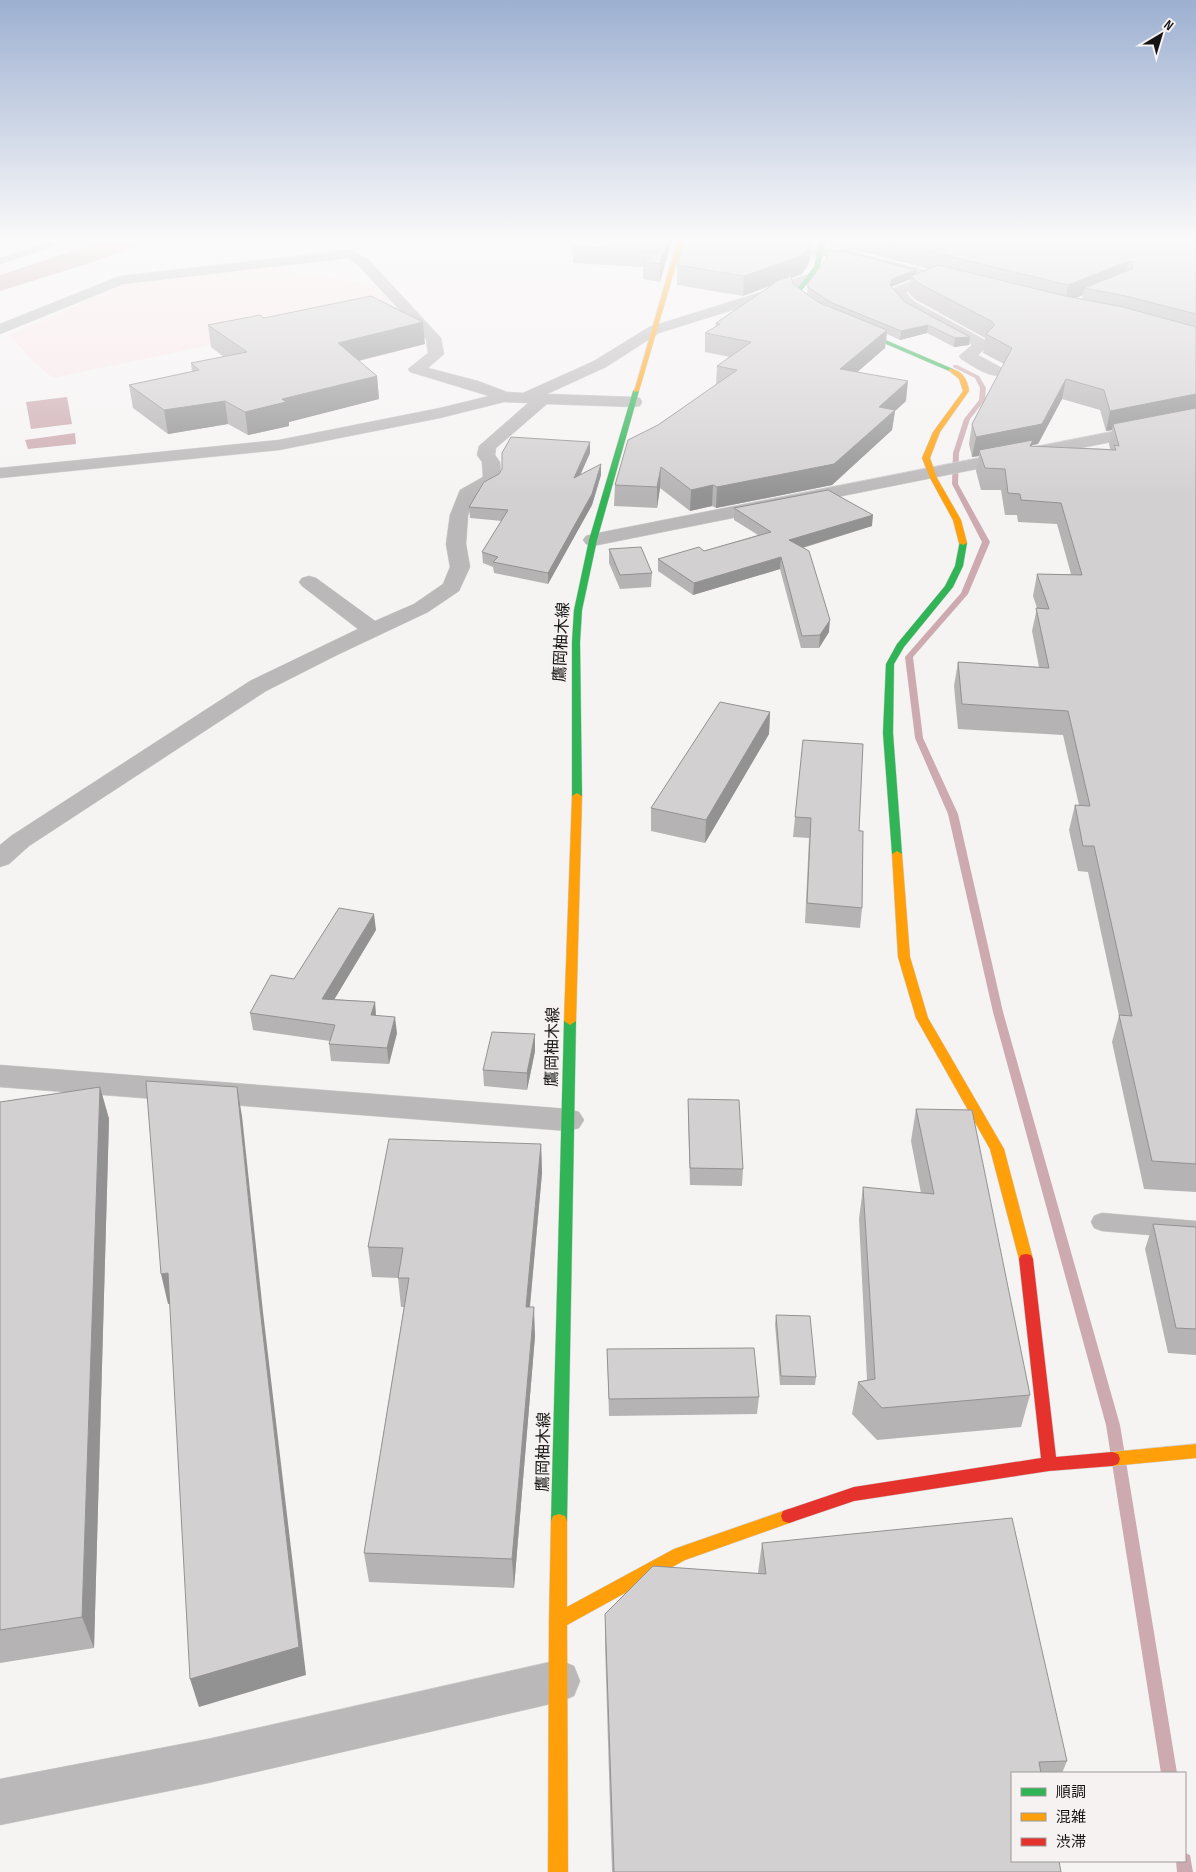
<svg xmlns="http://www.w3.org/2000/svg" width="1196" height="1872" font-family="'Sofia Sans Condensed','Noto Sans JP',sans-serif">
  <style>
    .green { fill: #f9e7e9 }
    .water { fill: #ccaaaf }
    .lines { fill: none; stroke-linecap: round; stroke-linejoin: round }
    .stream { fill: #ccaaaf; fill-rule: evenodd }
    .lane-casing { stroke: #d1d0d0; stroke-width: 1 }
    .street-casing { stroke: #d1d0d0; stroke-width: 1 }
    .fast-casing { stroke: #d1d0d0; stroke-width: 1 }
    .slow-casing { stroke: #d1d0d0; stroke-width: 1 }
    .jam-casing { stroke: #d1d0d0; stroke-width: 1 }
    .lane { fill: #bab8b8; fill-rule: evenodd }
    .street { fill: #bab8b8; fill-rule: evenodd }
    .fast { fill: #30b455; fill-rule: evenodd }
    .slow { fill: #ff9f0a; fill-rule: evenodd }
    .jam { fill: #e5322d; fill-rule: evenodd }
    .wall { fill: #b5b3b3; fill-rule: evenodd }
    .shaded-wall { fill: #939292 }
    .building { fill: #d2d0d0; stroke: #939292 }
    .labels { text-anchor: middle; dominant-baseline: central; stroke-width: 4; stroke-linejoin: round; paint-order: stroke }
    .street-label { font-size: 16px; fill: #151313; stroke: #f7f2f2 }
  </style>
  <rect width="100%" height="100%" fill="#f6f3f3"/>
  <path class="green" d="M258,266L374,285L391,304L383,309L53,378L34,362L10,335L129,281Z"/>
  <path class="water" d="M112,238H159L90,263L0,291V275Z
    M67,397L72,424L31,429L26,402Z
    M75,433L76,444L28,449L25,440Z"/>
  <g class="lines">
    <path class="stream" d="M953,365H957L979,376L986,388L985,400L970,419L959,453L958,484L990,542L968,594L913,657L923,738L958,814L1003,1012L1120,1425L1177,1773H1161L1106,1425L993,1012L948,814L915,738L905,657L961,593L982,542L952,484L953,453L964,419L979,400L980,388L975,378L953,367Z
      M1185,1853L1190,1855L1193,1872H1177L1176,1861H1185Z"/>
    <defs>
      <path id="lane" d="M65,238H78L0,264V258Z
        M849,238H857L851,254L846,257L841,254Z
        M1102,1213L1196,1221V1239L1102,1231L1094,1228L1091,1222L1094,1216Z"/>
      <path id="street" d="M775,244L846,250L960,279L962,282L960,285L955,286L935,281L906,293L915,302L987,341L990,344L978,355L1004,369L1006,372L1004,375C990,379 973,366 961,359L959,356L972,345L905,308L890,292L892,289L920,277L846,258L770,251L768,248L770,245Z
        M351,250L368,259L441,338L444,354L428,368L478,381L507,392L523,393L594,361L649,327L771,289L802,276L807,275L814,279L812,282L781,295L659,333L606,367L547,394L634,397L640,398L642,402L640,406L634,407L547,404L496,448L495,455L500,462L501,479L498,483L475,497L468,515L466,544L470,567L459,591L428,612L337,655L266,691L29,846L9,864L0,867V845L11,836L250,681L358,629L302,586L299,582L302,578L309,576L316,578L375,621L414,604L443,584L450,567L446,544L450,515L460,490L483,477L482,462L477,455L479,446L528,403L504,402L440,418L279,450L0,478V468L279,440L440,408L489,396L410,372L408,369L428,353L426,339L358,265L348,258L123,284L0,334V324L120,276Z
        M1196,415V425L593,546L586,544L583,540L586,536L593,534Z
        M0,1065L568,1109L579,1112L584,1120L579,1128L568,1131L0,1087Z
        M559,1660L574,1666L580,1681L574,1696L559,1702L208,1783L0,1825V1779L208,1739Z"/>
      <path id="fast" d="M820,238H826L820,267L802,290L801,296L825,314L953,369V371H949L821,316L796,298V290L814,267Z
        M636,389L639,391L597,540L582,610L580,642L582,796L577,799L572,796V642L574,610L589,540L633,391Z
        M960,541L967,543L963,566L953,587L904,647L894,664L893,733L902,854L897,857L892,854L883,733L886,664L897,644L945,586L955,566Z
        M570,1017L576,1021L567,1521L565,1526L559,1528L553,1526L551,1521L564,1021Z"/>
      <path id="slow" d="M678,238H684L639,391L634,392Z
        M949,369C961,368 968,380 969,391L940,432L930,458L937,478L961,520L967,543L963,545L959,543L953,520L930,478L922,458L933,432L963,391L959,379L949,371Z
        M577,793L582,796L576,1021L570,1025L564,1021L572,796Z
        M897,851L902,854L910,957L928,1018L1004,1149L1033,1259L1031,1263L1026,1264L1021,1263L1019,1259L990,1149L916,1018L898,957L892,854Z
        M1196,1444V1458L1112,1466L1106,1464L1104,1459L1106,1454L1112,1452Z
        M789,1509L795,1511L797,1516L795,1521L685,1560L567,1625L568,1872H548L549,1621L551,1521L553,1516L559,1514L565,1516L567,1521V1607L674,1549Z"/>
      <path id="jam" d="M1026,1254L1031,1255L1033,1259L1056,1457L1112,1452L1118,1454L1120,1459L1118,1464L1112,1466L1049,1471L854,1501L789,1523L783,1521L781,1516L783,1511L854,1487L1041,1458L1019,1259L1021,1255Z"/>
    </defs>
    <use href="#lane" class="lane-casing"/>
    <use href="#street" class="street-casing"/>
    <use href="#fast" class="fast-casing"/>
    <use href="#slow" class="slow-casing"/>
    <use href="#jam" class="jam-casing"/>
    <use href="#lane" class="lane"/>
    <use href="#street" class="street"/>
    <use href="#fast" class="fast"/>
    <use href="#slow" class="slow"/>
    <use href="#jam" class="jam"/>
  </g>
  <path class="wall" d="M573,238H674L672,240L660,282L643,279V267L573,263V246L576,241Z
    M685,238H815L813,245H811L810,257L808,265L802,274L791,278L793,284L807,294L808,283L916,270L915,274L929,269L854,250L856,238H1196V1192L1144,1189L1112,1042L1119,1016L1088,872L1078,871L1069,830L1075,805H1079L1063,735L958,729L954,686L958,662L1039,667L1032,631L1037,608L1033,596L1037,574H1071L1057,524L1018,522L1017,515H1005L1001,490H981L976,471L979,456L972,457L969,444L972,424L1004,364L983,353L985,338L916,300L909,294L911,279L891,287L905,302L969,345L954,347L927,333L900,340L887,334L885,348L857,372L906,401L895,411L892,430L832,485L716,508L712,506L690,511L660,488L657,508L614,506L615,485L658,425L716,385L717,366L730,357L705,352V333L715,327L716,323L771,286L743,296L677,285V265ZM1083,295L1082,299L1076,298ZM1062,399L1100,410L1106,431L1112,430L1109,444L1110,449L1032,446V445L1038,444Z
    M831,238H847L842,248L830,247Z
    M264,318L425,344L359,361L377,376L379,399L289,422V426L248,435L228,424L168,434L133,408L129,385L192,372L191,363L224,357L211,347L208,325Z
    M590,442V453L580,475L601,464V475L592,505L548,584L494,573L493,567L483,563L482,552L502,521L470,518L469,507Z
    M734,508L872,526L803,548L829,632L819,648H801L780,569L693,595L658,571V559L704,551L758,535L734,520Z
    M609,549L652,573L651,587L620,589L609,563Z
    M770,712L769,734L705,843L651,831V808Z
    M803,740L859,831L862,908L860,928L805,923L809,838L793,837Z
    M376,930L334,999L375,1002L376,1016L397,1033L389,1064L331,1061L329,1044L330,1041L253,1030L250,1013L294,979Z
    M535,1051L527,1090L484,1086L483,1070Z
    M100,1087L109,1119L94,1648L0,1663V1102Z
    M688,1099L743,1169L742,1186L690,1185L688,1115Z
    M916,1109L1030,1395L1021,1427L877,1440L852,1414L858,1382L867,1380L859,1219L863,1187L921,1193L911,1141Z
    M541,1144L542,1173L530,1307L535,1336L514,1588L369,1582L364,1553L404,1307H401L398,1278L372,1277L368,1247Z
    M1153,1224L1196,1227V1355L1168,1353L1145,1249Z
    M776,1315L816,1377L815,1385H780L775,1324Z
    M607,1349L759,1397L757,1414L609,1416Z
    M762,1543L1067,1761L1062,1773H1012L1061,1872H612L605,1645V1614L758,1573Z"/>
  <path class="shaded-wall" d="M668,238H674L672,240L660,282V264Z
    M812,238L810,257L808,265L802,274L775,284V283H771V285L743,296L744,276Z
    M843,238H847L842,248Z
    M1129,261L1126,278L1084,288L1083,295L1065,303L1068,285Z
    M916,270L915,277L911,276V279L891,287L890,285L892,279Z
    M423,322L425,344L340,365L338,343Z
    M928,325L927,333L900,340L901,331Z
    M887,330L885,348L839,388L840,369Z
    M970,337L969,345L954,347L955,338Z
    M377,376L379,399L289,422V426L248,435L245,412L282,399Z
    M1066,379L1062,399L1038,444L1032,445L1030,460L979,450V456L972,457L976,437Z
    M908,381L906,401L895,411L892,430L832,485L716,508L717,487L879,407Z
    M1196,394V412L1113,424L1112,430L1106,431L1110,411Z
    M225,401L228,424L168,434L164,410Z
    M590,442V453L574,489V478Z
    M601,464V475L592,505L548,584V573Z
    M661,467L660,488L657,508V487Z
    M713,485L712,506L690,511L691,490Z
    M873,515L872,526L788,552L789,540Z
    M781,557L780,569L693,595L694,583Z
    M830,620L829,632L819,648L820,635Z
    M770,712L769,734L705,843L706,820Z
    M374,914L376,930L325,1015L322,999Z
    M375,1002L376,1018L371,1015Z
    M395,1017L397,1033L389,1064L387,1048Z
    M535,1034V1051L527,1090V1073Z
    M100,1087L109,1119L94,1648L82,1617Z
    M237,1087L242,1116L263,1312L306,1675L199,1707L190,1679L257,1282Z
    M541,1144L542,1173L527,1336L526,1307Z
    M168,1273L176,1303L168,1304L161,1274Z
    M534,1307L535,1336L514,1588L512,1559Z"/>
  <path class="building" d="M579,238H668L660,264L643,262L659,251L573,246Z
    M685,238H812L810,246L803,255L744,276L677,265Z
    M875,238H1196V314L1126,296L1084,288L1132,269L1133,262L1129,261L1068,285Z
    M828,251L846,252L916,270L892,279L890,285L905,302L970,337L955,338L928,325L901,331L830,302L808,287V283L826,260Z
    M938,265L1065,296L1123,307L1196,327V394L1110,411L1104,390L1066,379L1042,424L976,437L972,424L1012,348L986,334L995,325L991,321L918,283L911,276Z
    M791,276L793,284L818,302L887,330L840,369L908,381L879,407L895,410L834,464L717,487L713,485L691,490L661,467L657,487L615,485L628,440L658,425L737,370L717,366L751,342L705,333L720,324L716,323L775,283H771Z
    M371,296L423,322L338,343L377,376L282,399L286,402L245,412L225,401L164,410L129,385L199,370L191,363L247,352L208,325L260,315L264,318Z
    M1196,408V1164L1152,1161L1119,1015L1132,1016L1094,846H1083L1075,805L1090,806L1068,711L962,704L958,662L1049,668L1036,608L1049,609L1037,574L1082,575L1061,503L1021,500L1020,494L1008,493L1005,469L985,468L979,450L1033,440L1030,446L1116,450L1114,445L1119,446L1113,424Z
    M511,437L590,442L574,478L601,464L592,494L548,573L493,562L498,557L482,552L508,510L469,507L484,482L499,474L502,469V453Z
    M828,490L873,515L789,540L809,551L830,620L820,635L802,636L781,557L694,583L658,559L699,547L704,551L771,532L734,508Z
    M641,547L652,573L620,575L609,549Z
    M720,702L770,712L706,820L651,808Z
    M803,740L863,744L859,831H863L862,908L807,903L811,818L795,817Z
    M339,908L374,914L322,999L375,1002L371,1015L395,1017L387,1048L329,1044L335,1025L250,1013L271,975L294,979Z
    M492,1032L535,1034L527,1073L483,1070Z
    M146,1081L237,1087L257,1282L299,1647L190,1679L168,1273L161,1274Z
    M100,1087L82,1617L0,1630V1102Z
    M688,1099L739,1100L743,1169L690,1168Z
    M916,1109L972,1110L1030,1395L882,1408L858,1382L875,1379L863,1187L934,1194Z
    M389,1139L541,1144L526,1307H534L512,1559L364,1553L409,1278H398L403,1248L368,1247Z
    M1153,1224L1196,1227V1329L1176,1328Z
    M776,1315L810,1316L816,1377L781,1376Z
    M754,1348L759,1397L609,1399L607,1349Z
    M1012,1518L1067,1761L1039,1762L1041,1773H1012V1861H1059L1061,1872H614L605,1614L653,1566L766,1574L762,1543Z"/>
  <linearGradient id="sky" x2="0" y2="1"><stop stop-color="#9db0d1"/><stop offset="0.48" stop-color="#fbfafa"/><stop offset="1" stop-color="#fbfafa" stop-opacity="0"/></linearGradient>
  <rect width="1196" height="500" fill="url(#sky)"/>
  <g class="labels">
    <g class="street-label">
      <text transform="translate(562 642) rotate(-87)">鷹岡柚木線</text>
      <text transform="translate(553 1047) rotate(-89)">鷹岡柚木線</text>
      <text transform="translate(544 1452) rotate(-89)">鷹岡柚木線</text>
    </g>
  </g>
  <rect x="1011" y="1772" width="175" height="90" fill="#f7f2f2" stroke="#9d9999"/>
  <rect x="1021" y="1788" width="25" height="8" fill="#30b455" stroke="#9d9999"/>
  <text x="1056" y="1797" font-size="15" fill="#151313">順調</text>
  <rect x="1021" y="1813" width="25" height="8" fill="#ff9f0a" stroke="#9d9999"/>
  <text x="1056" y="1822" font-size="15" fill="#151313">混雑</text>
  <rect x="1021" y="1838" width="25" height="8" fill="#e5322d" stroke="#9d9999"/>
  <text x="1056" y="1847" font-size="15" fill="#151313">渋滞</text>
  <g transform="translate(1161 35) rotate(38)" stroke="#f7f2f2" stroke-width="4" paint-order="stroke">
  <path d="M0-4L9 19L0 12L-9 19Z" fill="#151313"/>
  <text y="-8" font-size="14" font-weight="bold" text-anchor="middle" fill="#151313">N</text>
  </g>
</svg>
